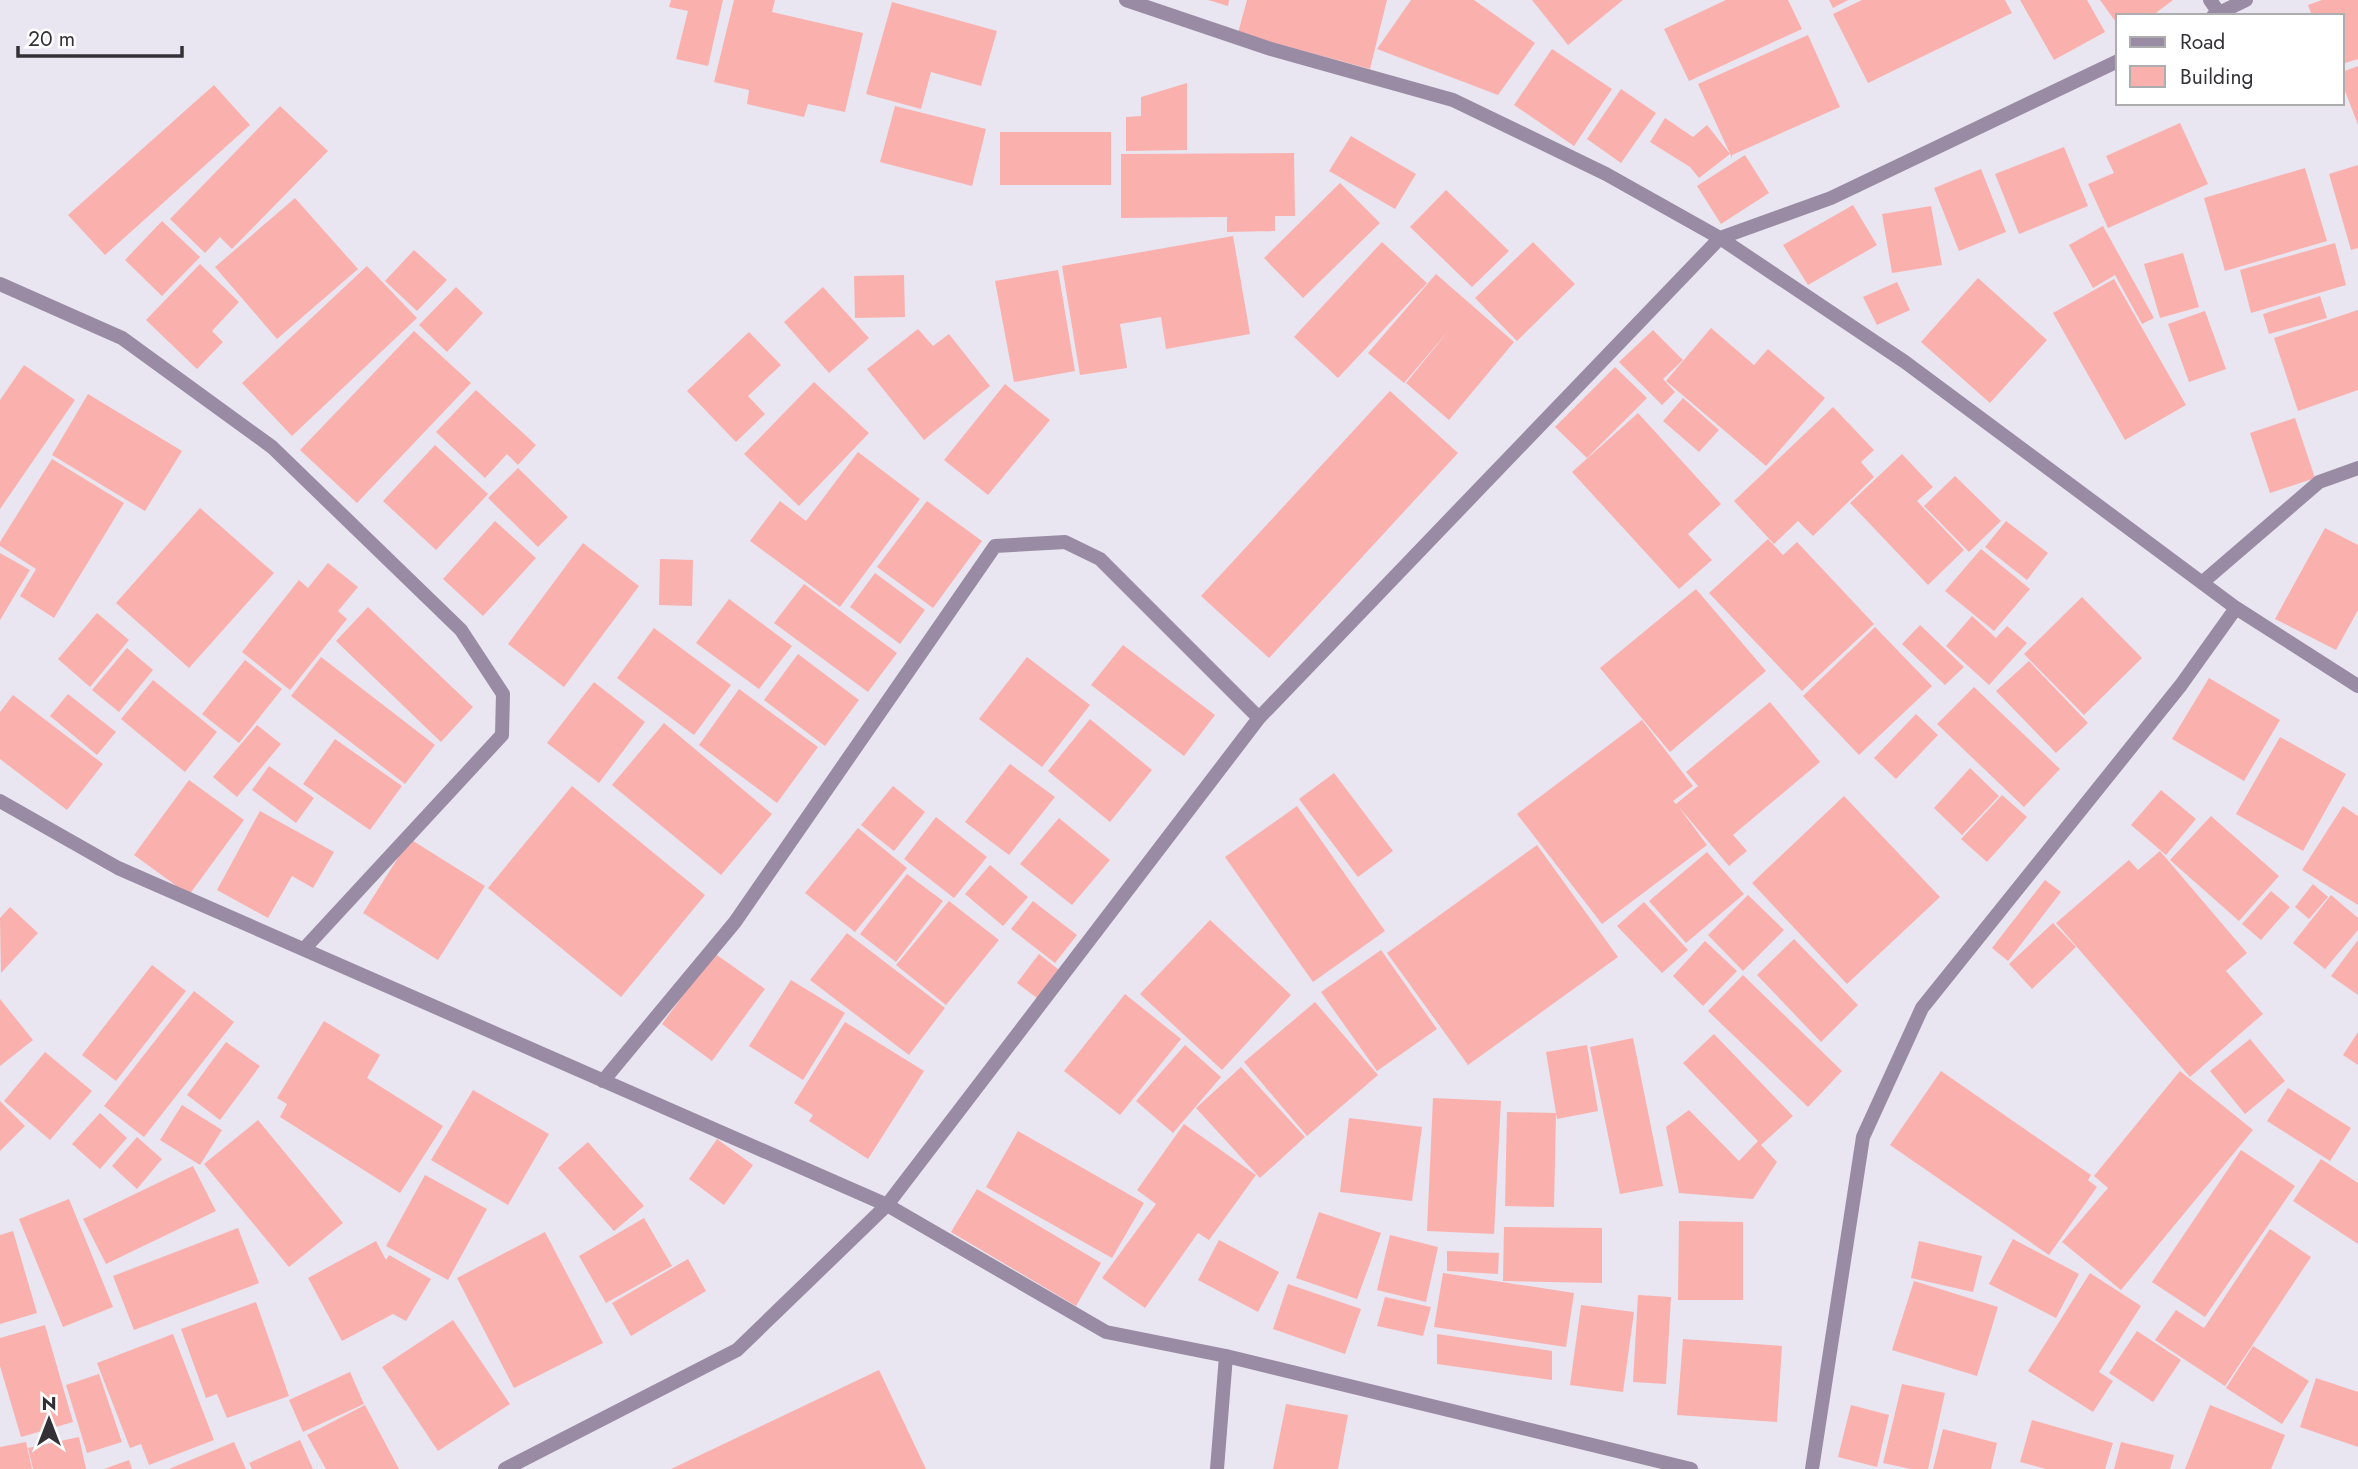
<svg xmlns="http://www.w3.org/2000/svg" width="2358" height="1469" font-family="Jost,sans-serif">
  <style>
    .building { fill: #fab1ad }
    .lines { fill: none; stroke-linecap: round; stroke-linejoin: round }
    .street { stroke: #998ba4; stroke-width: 14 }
  </style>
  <rect width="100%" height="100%" fill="#e9e5f1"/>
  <path class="building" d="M671,0H723L708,66L676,59L688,11L669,7Z
    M734,0H775L772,12L863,33L845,112L808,104L804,117L747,104L749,90L714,82Z
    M1208,0H1229L1228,6Z
    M1247,0H1387L1370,69L1238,33Z
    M1411,0H1474L1535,43L1498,95L1377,49Z
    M1532,0H1623L1568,45Z
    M1726,0H1788L1802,29L1689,81L1664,29Z
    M1829,0H1848L1833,8Z
    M1862,0H2005L2012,13L1868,83L1833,14Z
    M2020,0H2087L2105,32L2054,60Z
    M2100,0H2173L2152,16H2118V25Z
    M2322,0H2358V59L2342,64V16H2312L2308,5Z
    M892,2L997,31L981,86L931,72L921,109L866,94Z
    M1808,35L1840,107L1732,155V158L1698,84Z
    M1552,49L1612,89L1574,146L1514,105Z
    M2358,66V125L2342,83V72Z
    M1187,83V150L1126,151V117L1141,116V97Z
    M214,85L250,125L105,255L68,215Z
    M1621,89L1656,113L1621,163L1587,139Z
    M280,106L328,151L232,249L220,237L205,253L170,219Z
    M895,106L986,129L972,186L880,162Z
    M1665,118L1693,137L1707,125L1730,154L1699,178L1690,167L1650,142Z
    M2180,123L2208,184L2108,228L2088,184L2114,173L2106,156Z
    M1000,132H1111V185H1000Z
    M1351,136L1416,174L1395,209L1329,171Z
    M2064,147L2088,206L2019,234L1995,174Z
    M1294,153L1295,216H1275V231L1227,232V217L1121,218V154Z
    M1745,155L1769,193L1721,224L1697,186Z
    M2358,165V248L2351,250L2329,174Z
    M2305,168L2327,241L2225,271L2204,198Z
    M1981,169L2006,232L1959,251L1934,188Z
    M1340,183L1380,223L1303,298L1264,258Z
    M1446,190L1509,251L1472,287L1410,227Z
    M295,198L358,269L277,339L215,267Z
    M1853,205L1877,245L1808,285L1783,245Z
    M1931,206L1942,265L1892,273L1882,214Z
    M162,221L200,257L162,296L125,260Z
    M2103,226L2154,318L2142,324L2115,275L2093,288L2069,245Z
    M1233,236L1250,334L1166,349L1161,317L1120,324L1127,368L1080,375L1062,266Z
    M1382,242L1427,283L1338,378L1294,337Z
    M1533,242L1575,284L1517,341L1475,298Z
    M2335,243L2346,285L2251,313L2240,270Z
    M414,250L447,280L417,311L385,281Z
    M2183,253L2199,307L2160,318L2144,264Z
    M200,264L239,302L212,331L223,342L197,369L146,320Z
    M367,266L417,318L292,436L242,383Z
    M1058,270L1075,371L1014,382L995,281Z
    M1436,274L1514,342L1449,420L1406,383L1450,329L1404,383L1368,353Z
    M904,275L905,317L855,318L854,276Z
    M1978,278L2047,340L1990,403L1921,342Z
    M2114,279L2186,405L2125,440L2053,313Z
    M1897,282L1910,310L1877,325L1863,297Z
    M456,287L483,313L447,352L419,325Z
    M823,287L869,338L829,373L784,322Z
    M2320,296L2327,318L2269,334L2263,314Z
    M2358,310V390L2298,411L2274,338Z
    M2205,311L2226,369L2189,382L2168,324Z
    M1711,328L1754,365L1768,349L1825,398L1766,466L1666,381Z
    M918,329L933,346L949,334L990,386L924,440L867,369Z
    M1653,330L1683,360L1663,379L1675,392L1662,405L1619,362Z
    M414,331L471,383L357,503L300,450Z
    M749,332L781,365L748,396L765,414L736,442L687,391Z
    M24,365L75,400L0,509V400Z
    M1615,367L1647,398L1587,458L1555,427Z
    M814,382L869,433L799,506L744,454Z
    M1005,384L1050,420L988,495L944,460Z
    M476,390L536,445L518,465L507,454L485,478L436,432Z
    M1390,391L1458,453L1269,658L1201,596Z
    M88,394L182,451L145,511L52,455Z
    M1683,398L1719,430L1699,452L1663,421Z
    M1833,407L1874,450L1861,462L1874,477L1813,536L1798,521L1774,544L1734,501Z
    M1638,413L1721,504L1688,534L1712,560L1679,589L1572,472Z
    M2295,418L2315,478L2270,493L2250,433Z
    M435,445L488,494L436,550L383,501Z
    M858,452L920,499L840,607L750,541L780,501L806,521Z
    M1902,454L1933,487L1917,501L1964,550L1928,585L1850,503Z
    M52,459L124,503L54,618L20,596L36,569L0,546V542Z
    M518,468L568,517L538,547L488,498Z
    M1955,476L2001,521L1969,552L1924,506Z
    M927,501L982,541L933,608L877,567Z
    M200,508L274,573L189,668L116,603Z
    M495,521L536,558L483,616L443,579Z
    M2006,521L2048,553L2027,580L1985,547Z
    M2325,528L2358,545V610L2336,650L2275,619Z
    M1768,539L1783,555L1797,542L1874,624L1802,691L1709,593Z
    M583,543L639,586L564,687L508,644Z
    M1981,549L2030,589L1994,631L1945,591Z
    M0,553L30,570L0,620Z
    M660,559L693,560L692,606L659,605Z
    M328,563L358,587L338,611L347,619L290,690L242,652L299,580L308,588Z
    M875,573L925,610L900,644L850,607Z
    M804,584L897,653L868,692L774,623Z
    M1696,589L1766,671L1670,752L1600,668Z
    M2082,597L2142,658L2084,715L2024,654Z
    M729,599L792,646L759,689L696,643Z
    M368,607L473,707L441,742L336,641Z
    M97,613L129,640L90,687L58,659Z
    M1972,616L1996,638L2007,626L2027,643L1989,685L1946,646Z
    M1920,625L1964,667L1945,685L1902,644Z
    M1875,627L1932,686L1859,755L1803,696Z
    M654,628L731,685L694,735L617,678Z
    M1123,645L1215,715L1184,756L1091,685Z
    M127,648L153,670L119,712L92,690Z
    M798,654L859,700L825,746L764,700Z
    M321,657L435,745L405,784L291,696Z
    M1027,657L1090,705L1042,767L979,719Z
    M245,660L282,689L239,743L202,714Z
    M2029,661L2088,723L2056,753L1996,691Z
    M2209,678L2280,720L2244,781L2172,739Z
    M153,680L217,732L185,772L121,719Z
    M594,682L645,722L599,783L547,743Z
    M1974,687L2060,769L2024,807L1937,724Z
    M739,689L818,747L777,803L699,745Z
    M68,694L116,732L97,755L50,716Z
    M13,695L103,764L67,810L0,759V712Z
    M1770,702L1820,762L1733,835L1747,851L1729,866L1678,806L1707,845L1602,924L1517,814L1642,720L1693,786L1673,801L1676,804L1698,786L1686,772Z
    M1916,714L1938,735L1896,779L1874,758Z
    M1090,719L1152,770L1110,822L1048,771Z
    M664,723L772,814L721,875L612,785Z
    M257,725L281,744L237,797L213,777Z
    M2280,737L2346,774L2303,851L2236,814Z
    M335,739L402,786L370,830L303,784Z
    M1010,764L1055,797L1009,855L965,822Z
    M269,766L314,798L296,823L252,790Z
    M1970,768L1999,796L1962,835L1934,808Z
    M1334,773L1393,851L1358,877L1299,799Z
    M189,780L244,820L189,895L134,855Z
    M572,786L705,895L621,997L488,888Z
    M893,786L925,812L894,851L861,825Z
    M2161,790L2196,819L2166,855L2131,825Z
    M2002,795L2027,817L1987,862L1961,839Z
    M1844,796L1940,897L1847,984L1752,883Z
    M1297,806L1385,931L1313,982L1225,857Z
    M2343,806L2358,816V905L2302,870Z
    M260,811L334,852L313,888L292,876L268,918L217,890Z
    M2211,816L2279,876L2239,921L2170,860Z
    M936,817L987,857L954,898L904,859Z
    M1059,818L1110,860L1072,905L1020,864Z
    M858,828L907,868L855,932L805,893Z
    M410,839L485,886L438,960L363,913Z
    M1537,845L1618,957L1468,1065L1387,953Z
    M2160,851L2247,953L2226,971L2263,1014L2190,1077L2056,923L2129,860L2138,870Z
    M1707,852L1744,894L1686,943L1649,901Z
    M990,865L1028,897L1003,926L965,894Z
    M907,874L943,901L896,962L860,934Z
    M2045,880L2061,892L2008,961L1992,948Z
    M2313,884L2328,897L2309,919L2295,907Z
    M2271,891L2290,907L2261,940L2242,924Z
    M1748,895L1784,930L1743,971L1708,935Z
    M2331,895L2358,918V930L2325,969L2293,943Z
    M949,901L999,940L946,1005L896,965Z
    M1033,901L1077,935L1055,963L1011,929Z
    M1644,902L1688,950L1662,973L1617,926Z
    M10,907L38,933L1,973L0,918Z
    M1210,920L1291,995L1222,1070L1140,994Z
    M2053,923L2076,947L2032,989L2009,964Z
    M847,933L945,1008L909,1055L810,980Z
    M1794,939L1858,1005L1821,1042L1757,975Z
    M2358,940V995L2331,976Z
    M1705,941L1737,971L1703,1006L1673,976Z
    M1381,950L1437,1029L1377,1071L1321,992Z
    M714,953L765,989L712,1061L662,1024Z
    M1039,954L1059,970L1037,998L1017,983Z
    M152,965L186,991L116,1081L82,1055Z
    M1743,975L1842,1071L1808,1107L1708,1011Z
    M791,980L845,1013L803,1080L749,1046Z
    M194,991L234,1022L144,1137L104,1106Z
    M1125,994L1181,1039L1120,1115L1064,1071Z
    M0,999L33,1040L0,1066Z
    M1315,1002L1378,1075L1307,1136L1244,1062Z
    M324,1021L380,1055L367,1078L443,1126L400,1193L280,1117L287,1104L277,1098Z
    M845,1022L924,1071L868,1159L809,1121L813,1115L794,1103Z
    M2358,1032V1065L2343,1055Z
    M1714,1034L1793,1116L1761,1145L1777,1162L1753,1199L1679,1193L1666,1127L1689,1110L1739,1161L1758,1141L1683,1063Z
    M1633,1038L1663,1186L1620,1194L1590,1047Z
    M2250,1039L2285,1081L2245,1114L2210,1071Z
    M226,1042L260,1066L220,1120L187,1095Z
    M1185,1045L1221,1077L1173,1133L1136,1101Z
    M1587,1045L1598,1111L1557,1119L1546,1052Z
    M45,1052L92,1091L50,1140L4,1101Z
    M1241,1067L1305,1137L1260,1178L1196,1108Z
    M1941,1071L2091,1175L2088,1180L2097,1187L2049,1255L1890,1145Z
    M2180,1071L2253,1130L2121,1290L2062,1242L2108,1188L2094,1176Z
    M2288,1088L2351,1128L2330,1161L2267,1121Z
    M473,1090L549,1134L508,1205L431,1160Z
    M1433,1098L1501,1101L1494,1234L1427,1231Z
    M0,1101L25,1126L0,1151Z
    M182,1105L222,1130L200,1165L160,1140Z
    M1507,1112L1556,1113L1554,1207L1505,1206Z
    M100,1113L127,1138L100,1169L72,1144Z
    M1349,1118L1422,1127L1412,1201L1340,1192Z
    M258,1120L343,1223L289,1267L204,1164Z
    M1184,1124L1256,1175L1209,1240L1198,1233L1145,1308L1102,1278L1156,1204L1137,1190Z
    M1018,1131L1144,1203L1112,1258L986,1187Z
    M137,1137L162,1159L137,1189L112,1166Z
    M717,1139L753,1165L724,1205L689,1179Z
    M588,1142L644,1206L614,1231L558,1168Z
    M2241,1150L2295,1186L2205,1317L2152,1282Z
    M2321,1159L2358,1183V1244L2293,1201Z
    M193,1166L216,1211L106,1264L83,1219Z
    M425,1175L487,1209L448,1280L386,1246Z
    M977,1189L1101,1263L1076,1306L951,1232Z
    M69,1199L113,1307L63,1327L19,1219Z
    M1319,1212L1381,1233L1357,1299L1296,1278Z
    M644,1218L672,1266L606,1303L579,1256Z
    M1679,1221L1743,1222V1300H1678Z
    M1504,1227L1602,1228V1283L1503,1281Z
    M238,1228L259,1283L134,1330L113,1276Z
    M2270,1229L2311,1257L2225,1386L2155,1340L2176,1310L2204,1328Z
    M13,1231L37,1313L0,1324V1235Z
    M545,1232L603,1343L514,1388L457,1278Z
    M1390,1235L1438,1247L1426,1302L1377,1290Z
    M2013,1239L2079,1274L2056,1318L1989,1284Z
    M1219,1240L1279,1272L1258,1312L1198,1280Z
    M376,1241L386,1260L389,1255L431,1279L406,1321L393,1314L342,1341L308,1278Z
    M1919,1241L1982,1256L1973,1292L1911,1278Z
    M1447,1251L1499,1253L1498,1274L1447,1271Z
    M688,1259L706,1291L631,1336L612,1303Z
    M1443,1273L1574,1293L1566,1347L1434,1327Z
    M2090,1273L2141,1306L2099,1372L2113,1381L2093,1412L2028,1371Z
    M1914,1281L1998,1307L1977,1376L1892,1350Z
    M1288,1284L1361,1309L1345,1354L1273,1329Z
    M1638,1295L1671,1297L1666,1384L1633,1382Z
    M1385,1297L1431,1307L1423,1336L1377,1326Z
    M256,1302L289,1396L227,1418L217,1394L206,1398L181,1329Z
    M1581,1305L1634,1312L1623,1392L1570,1385Z
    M453,1320L510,1404L438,1451L382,1367Z
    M45,1325L73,1422L21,1437L0,1366V1338Z
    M2137,1331L2181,1360L2153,1402L2109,1373Z
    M173,1334L214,1440L149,1465L141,1444L130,1448L97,1363Z
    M1437,1334L1552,1351V1380L1437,1364Z
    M1683,1339L1782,1346L1777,1422L1677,1415Z
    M2253,1346L2309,1381L2282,1424L2226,1388Z
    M879,1370L926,1469H671Z
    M350,1372L364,1404L303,1432L289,1400Z
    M99,1374L122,1442L87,1453L66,1385Z
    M2316,1378L2358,1392V1447L2300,1427Z
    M1902,1384L1945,1393L1928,1469H1911L1883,1463Z
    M1286,1404L1348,1415L1338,1469H1273Z
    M365,1405L399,1469H326L307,1435Z
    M1851,1405L1889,1415L1877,1467L1838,1457Z
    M2210,1405L2285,1435L2271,1469H2185Z
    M2032,1420L2113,1443L2105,1469H2046L2020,1462Z
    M1943,1429L1997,1443L1991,1469H1933Z
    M79,1437L86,1469H33L28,1448Z
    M300,1440L313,1469H252L249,1463Z
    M26,1442L32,1469H0V1447Z
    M234,1442L246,1469H169Z
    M2121,1442L2174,1455L2170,1469H2114Z
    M129,1460L132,1469H104Z"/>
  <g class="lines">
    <path class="street" d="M1126,0L1271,49L1453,100L1606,174L1720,238L1905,362L2236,608L2358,686
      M2210,0L2219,13
      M2213,16L2246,0
      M0,284L122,338L272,447L461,630L503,694L502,735L304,949
      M2204,581L2319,482L2358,468
      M0,801L118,868L887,1205L1106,1332L1226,1356L1691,1469
      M603,1081L735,922L995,546L1065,542L1100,559L1259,718
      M505,1469L737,1350L887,1205L1259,718L1720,238L1831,198L2118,61
      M1217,1469L1226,1356
      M1812,1469L1863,1137L1922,1008L2181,685L2236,608"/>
  </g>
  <rect x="2116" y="14" width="228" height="91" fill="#ffffff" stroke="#adadaf" stroke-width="2"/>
  <rect x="2130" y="37" width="35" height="10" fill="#998ba4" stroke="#adadaf" stroke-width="2"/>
  <text x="2180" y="49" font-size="21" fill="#333136">Road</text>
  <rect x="2130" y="66" width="35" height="21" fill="#fab1ad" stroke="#adadaf" stroke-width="2"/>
  <text x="2180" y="84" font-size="21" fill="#333136">Building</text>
  <g transform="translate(49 1420)" stroke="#ffffff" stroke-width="5" paint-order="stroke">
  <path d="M0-5L12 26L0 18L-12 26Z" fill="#333136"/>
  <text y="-10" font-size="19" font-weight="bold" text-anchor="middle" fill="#333136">N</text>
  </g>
  <path d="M18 46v10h164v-10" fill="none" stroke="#333136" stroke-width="3.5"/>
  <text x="28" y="46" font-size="21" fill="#333136" stroke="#ffffff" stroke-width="5" paint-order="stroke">20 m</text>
</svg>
